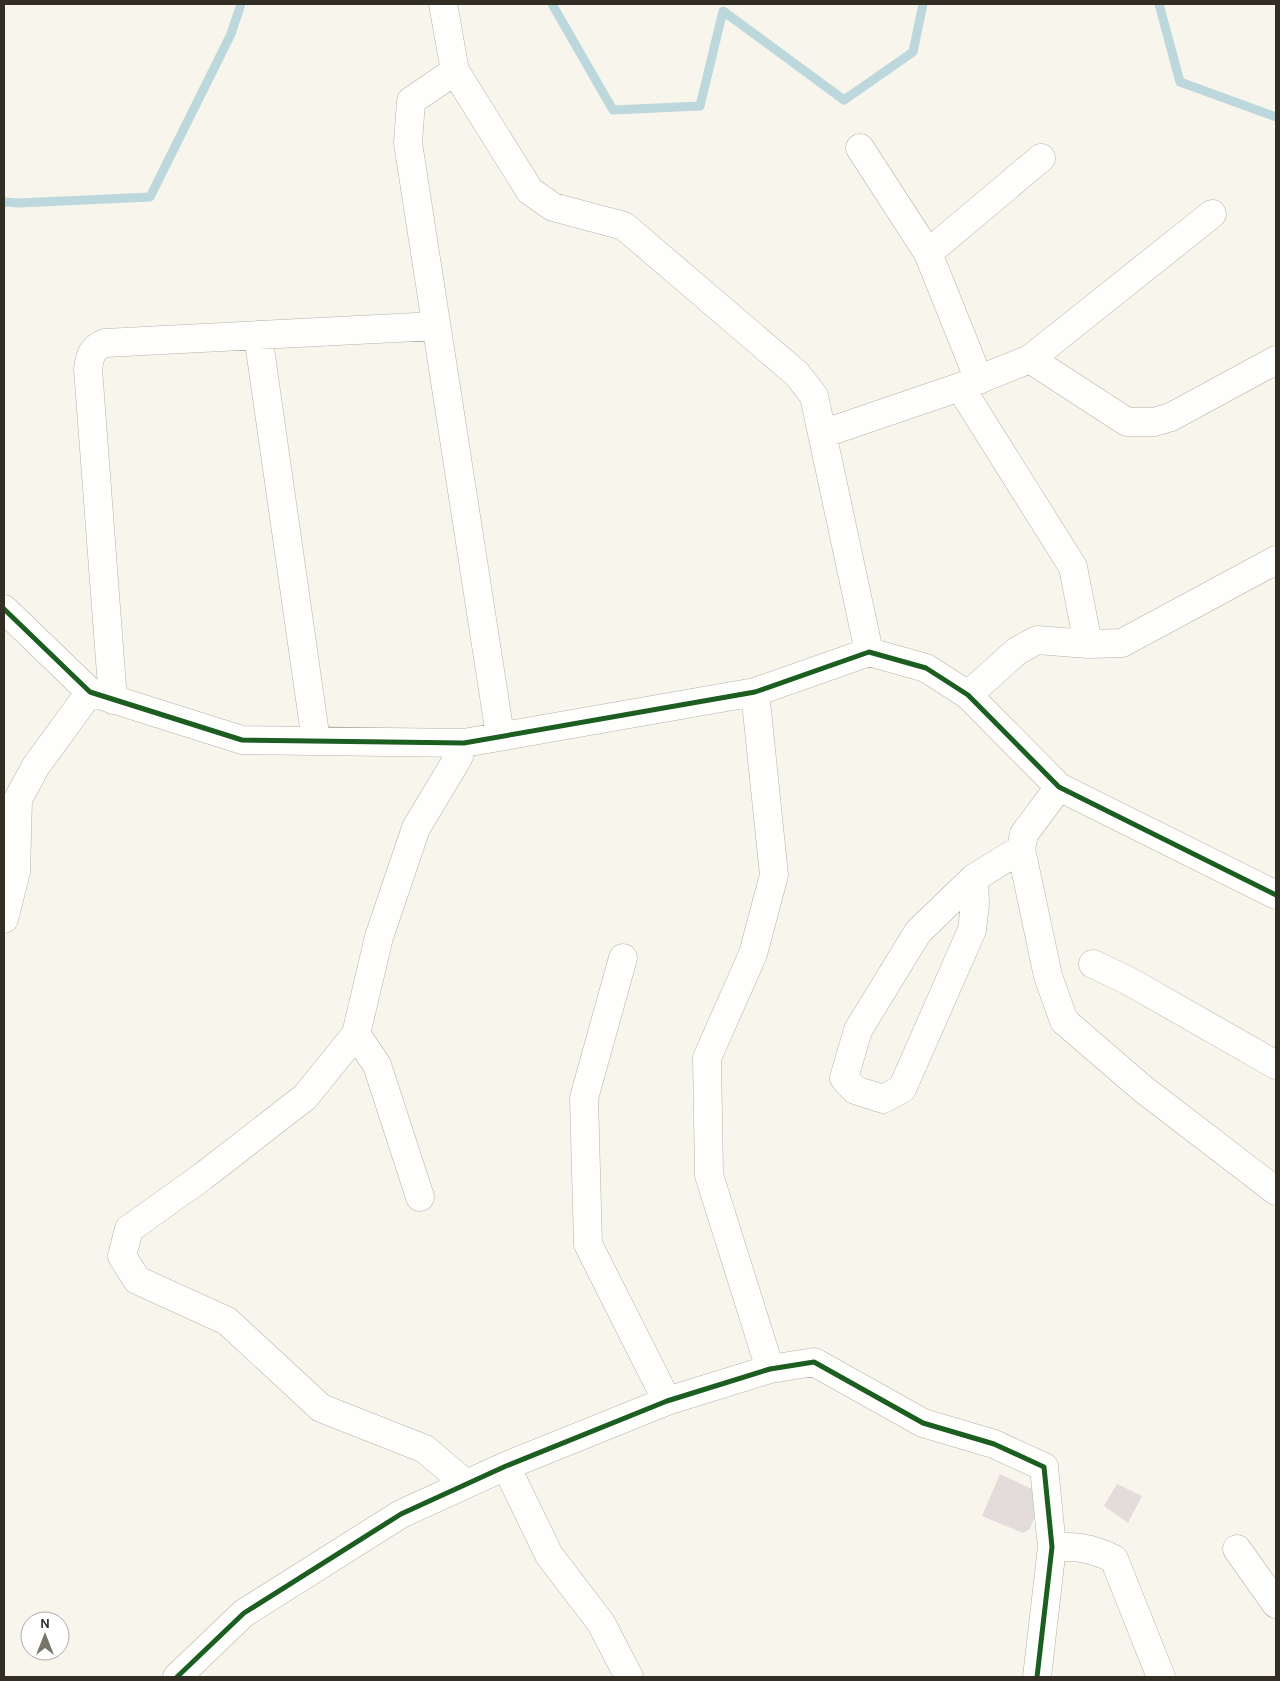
<svg xmlns="http://www.w3.org/2000/svg" width="1280" height="1681" font-family="Karla,sans-serif">
  <style>
    .lines { fill: none; stroke-linecap: round; stroke-linejoin: round }
    .stream { stroke: #bcd8dc; stroke-width: 9 }
    .building { fill: #e3dcdb }
    .minor-casing { stroke: #b5b2aa; stroke-width: 29 }
    .minor { stroke: #fefefc; stroke-width: 28 }
    .cycleway-casing { stroke: #fff; stroke-width: 8 }
    .cycleway { stroke: #1b5e20; stroke-width: 5 }
  </style>
  <rect width="100%" height="100%" fill="#f8f5ec"/>
  <g class="lines">
    <path class="stream" d="M552,4L613,110L700,106L723,11L844,100L913,52L923,4
      M1159,4L1180,82L1276,117
      M4,202L19,203L150,197L231,34L241,4"/>
  </g>
  <path class="building" d="M1000,1474L1043,1494L1030,1529L1023,1533L982,1516Z
    M1117,1484L1142,1496L1128,1523L1104,1506Z"/>
  <g class="lines">
    <defs>
      <path id="minor" d="M443,4L455,71L530,191L553,207L624,226L797,374L814,396L869,652
        M455,71L411,101L408,143L500,735
        M860,148L928,253L979,380
        M928,253L1041,158
        M258,335L316,741
        M1030,359L1127,422H1154L1171,417L1276,360
        M960,387L1073,567L1088,644
        M822,434L960,387L1030,359L1212,214
        M4,609L90,692L242,740L464,743L755,692L869,652L926,668L968,695L1059,787L1276,895
        M755,692L774,875L753,954L707,1058L709,1175L770,1369
        M968,695L1017,651L1037,640L1088,644L1122,643L1276,560
        M113,700L88,369C90,355 92,348 105,343L436,326
        M464,743L458,758L416,828L379,937L356,1034L305,1097L202,1177L129,1229L122,1256L137,1280L227,1321L321,1408L425,1449L466,1484
        M1059,787L1024,834L1021,849L1048,976L1064,1021L1143,1089L1276,1191
        M974,878L975,904L972,930L902,1089L883,1099L855,1090L844,1078L858,1030L918,932L974,878L1021,849
        M4,919L16,872L18,799L36,766L90,692
        M623,958L584,1098L588,1244L667,1401
        M1093,964L1127,980L1276,1065
        M356,1034L377,1065L420,1197
        M506,1466L549,1555L601,1623L629,1677
        M1052,1547C1076,1546 1092,1548 1114,1559L1161,1677
        M1237,1549L1276,1604
        M177,1677L244,1613L401,1514L506,1466L667,1401L770,1369L814,1362L923,1423L994,1444L1044,1467L1052,1547L1037,1677"/>
    </defs>
    <use href="#minor" class="minor-casing"/>
    <use href="#minor" class="minor"/>
    <defs>
      <path id="cycleway" d="M4,609L90,692L242,740L464,743L755,692L869,652L926,668L968,695L1059,787L1276,895
        M177,1677L244,1613L401,1514L506,1466L667,1401L770,1369L814,1362L923,1423L994,1444L1044,1467L1052,1547L1037,1677"/>
    </defs>
    <use href="#cycleway" class="cycleway-casing"/>
    <use href="#cycleway" class="cycleway"/>
  </g>
  <rect width="1280" height="1681" fill="none" stroke="#322e24" stroke-width="10"/>
  <g transform="translate(45 1636)"><circle r="24" fill="#ffffff" stroke="#adaba7"/>
  <path d="M0-4L9 19L0 12L-9 19Z" fill="#77746a"/>
  <text y="-8" font-size="14" font-weight="bold" text-anchor="middle" fill="#322e24">N</text>
  </g>
</svg>
